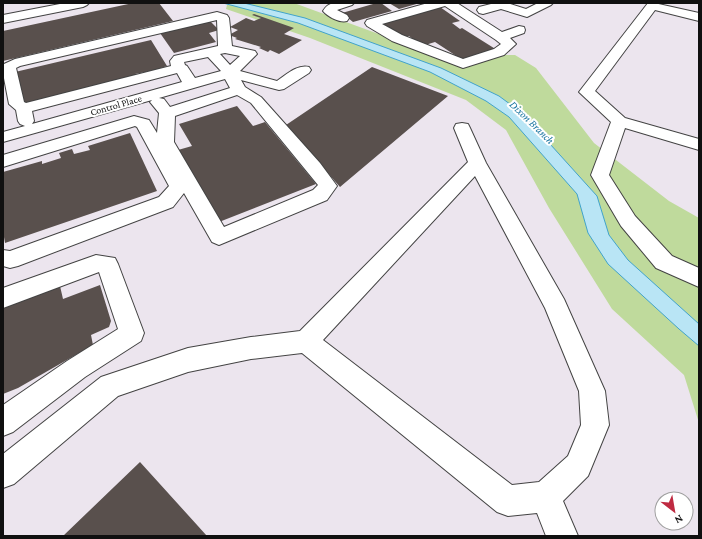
<svg xmlns="http://www.w3.org/2000/svg" width="702" height="539" font-family="'Crimson Pro',serif">
  <style>
    .industrial { fill: #ece5ee; fill-rule: evenodd }
    .forest { fill: #bfda9c }
    .water { fill: #b9e5f5; stroke: #41a3cb }
    .building { fill: #59504d }
    .lines { fill: none; stroke-linecap: round; stroke-linejoin: round }
    .minor-casing { stroke: #434343; stroke-width: 2 }
    .minor { fill: #fff; fill-rule: evenodd }
    .labels { text-anchor: middle; dominant-baseline: central; stroke-width: 4; stroke-linejoin: round; paint-order: stroke }
    .far-street-label { font-size: 10px; fill: #101010; stroke: #fff }
    .far-water-label { font-size: 11px; font-style: italic; fill: #1a75a1; stroke: #fff }
  </style>
  <rect width="100%" height="100%" fill="#fffbf4"/>
  <path class="industrial" d="M3,3H699V536H3ZM662,499H686V523H662Z"/>
  <path class="forest" d="M232,3H294L458,63L503,55H515L536,68L594,143L669,201L699,218V423L684,375L612,309L549,208L506,130L466,100L310,38L226,9L227,5Z"/>
  <path class="water" d="M223,3H244L305,18L441,68L499,96L522,113L597,196L609,235L628,260L699,324V346L679,329L608,264L588,233L577,194L509,117L486,101L430,72L298,23Z"/>
  <path class="building" d="M133,3H159L173,21L3,61V31Z
    M381,3L392,11L353,22L342,13L373,4Z
    M389,3H420L399,9Z
    M440,7L460,21L452,23L460,29L462,28L497,50L464,61L435,42L422,46L409,36L402,38L381,24Z
    M254,14L294,28L284,34L302,40L279,54L270,50L268,52L259,48L261,47L235,39L237,38L229,35L238,30L230,27L246,18L254,21L261,18L252,15Z
    M209,20L219,30L209,33L216,42L174,53L160,33Z
    M151,40L167,66L161,68L162,69L135,74L136,76L46,98L47,99L23,104L15,72Z
    M372,67L448,96L340,187L286,125Z
    M237,106L253,126L265,122L316,184L219,222L178,150L192,146L179,124Z
    M130,133L157,191L5,243L3,231V172L42,161V164L61,158L59,153L72,149L74,154L90,150L88,146Z
    M100,285L111,321L109,327L91,335L93,345L18,388L3,394V308L60,286L63,299Z
    M140,462L207,536H63Z"/>
  <g class="lines">
    <defs>
      <path id="minor" d="M65,3H89L87,5L83,7L3,23V15Z
        M334,3H354L352,5L337,10L347,15L349,18L347,21C340,23 328,17 323,11C326,6 329,4 334,3Z
        M428,3H457L502,32L519,26L524,27L525,30L524,33L510,38L516,44L504,55L463,68L392,41L367,26L365,23L367,20ZM445,6L496,40L501,44L494,49L463,59L402,35L382,24Z
        M495,3H507L526,9L538,3H553L551,5L527,17L501,9L483,14L479,13L477,10L479,7Z
        M648,3H654L699,13V21L655,10L595,91L625,118L699,139V150L625,128L609,175L635,216L672,256L699,268V287L656,268L621,226L591,175L611,122L579,92Z
        M217,12L227,15L229,18L232,46L255,51L257,54L240,71L277,81C286,75 297,64 309,67L311,70L309,73L284,89L279,90L241,80L245,87L261,97L320,163L337,186L327,200L219,245L212,242L184,193L173,207L18,266L10,268L3,266V250L10,251L159,197L169,186L137,127L135,126L3,167V155L134,116L149,120L157,133L159,113L150,102L152,100L3,142V132L25,126L20,124L18,121L16,110L9,104L3,73L4,64L15,59ZM217,20L218,46L174,56L170,61L171,66L26,103L24,102L16,68L20,66ZM225,53L240,56L230,65L220,54ZM208,57L221,71L195,78L187,66L185,65L184,62ZM177,73L182,82L32,124L34,121L32,111ZM225,79L230,88L170,107L164,99L159,98ZM237,95L251,103L318,185L313,190L224,227L174,142L175,116Z
        M462,123L468,124L470,128L486,163L564,299L605,391L609,425L588,476L563,501L578,536H546L537,513L508,516L497,512L302,353L251,359L188,372L118,396L14,484L3,488V454L101,377L188,348L251,337L300,331L468,162L454,128L456,124ZM475,176L545,308L579,391L581,425L568,456L539,482L512,485L323,340Z
        M96,255L115,258L118,264L144,333L141,341L85,377L13,432L3,436V405L67,361L118,329L99,272L3,308V288Z"/>
    </defs>
    <use href="#minor" class="minor-casing"/>
    <use href="#minor" class="minor"/>
  </g>
  <g class="labels">
    <g class="far-street-label">
      <text transform="translate(116 105) rotate(-16)">Control Place</text>
    </g>
    <g class="far-water-label">
      <text transform="translate(532 122) rotate(44)">Dixon Branch</text>
    </g>
  </g>
  <rect width="702" height="539" fill="none" stroke="#101010" stroke-width="8"/>
  <g transform="translate(674 511) rotate(149)"><circle r="19" fill="#ffffff" stroke="#9f9f9f"/>
  <path d="M0-3L7 15L0 10L-7 15Z" fill="#bf2a41"/>
  <text y="-6" font-size="11" font-weight="bold" text-anchor="middle" fill="#101010">N</text>
  </g>
</svg>
